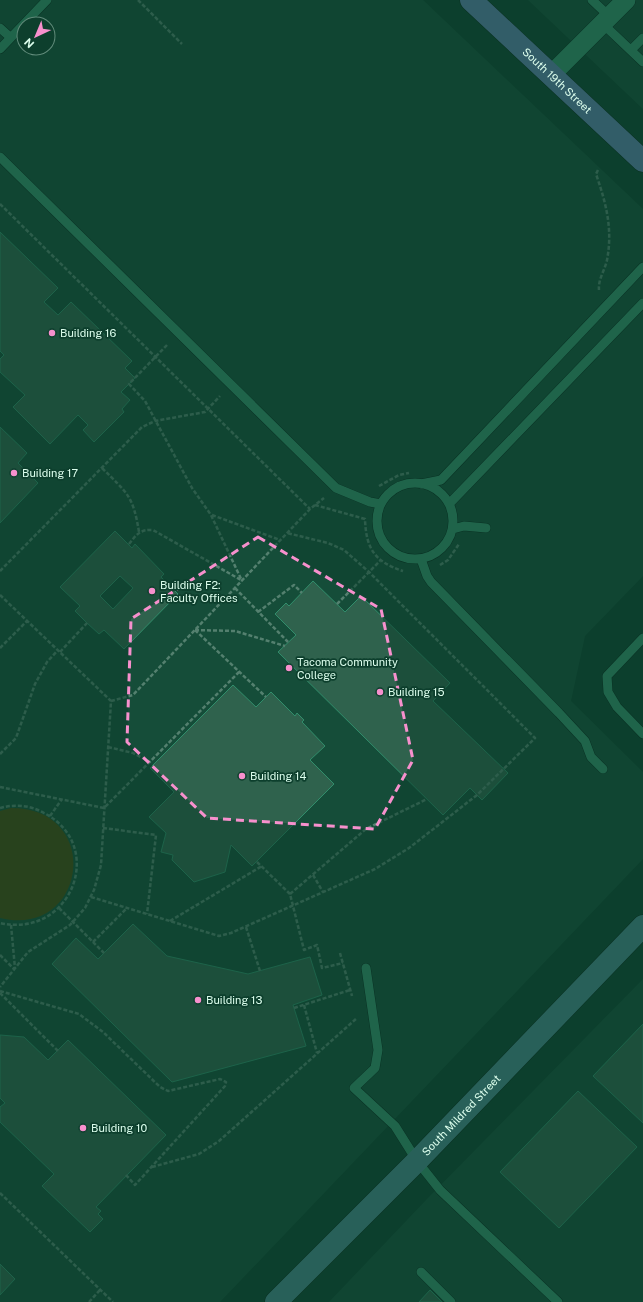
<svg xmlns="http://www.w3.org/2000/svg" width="643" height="1302" font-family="'Public Sans',sans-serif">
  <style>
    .built { fill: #154d39; fill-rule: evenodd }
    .green { fill: #4a460b }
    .building { fill: #2f624d; stroke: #318d6b; fill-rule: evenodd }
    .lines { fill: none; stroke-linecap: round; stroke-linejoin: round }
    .service-casing { stroke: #062218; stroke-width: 10 }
    .minor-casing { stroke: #062218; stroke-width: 20 }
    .secondary-casing { stroke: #062218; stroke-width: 23 }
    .primary-casing { stroke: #062218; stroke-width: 23 }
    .path { stroke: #54806f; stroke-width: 2.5; stroke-dasharray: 4 2; stroke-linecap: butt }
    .service { stroke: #35906e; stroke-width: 9 }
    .minor { stroke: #35906e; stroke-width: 19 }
    .secondary { stroke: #4b888f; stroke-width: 22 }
    .primary { stroke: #6180b0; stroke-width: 22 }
    .marked { fill: none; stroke: #f790cd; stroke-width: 3; stroke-dasharray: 8 5; stroke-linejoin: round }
    .poi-dot { fill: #f790cd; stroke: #0d3f2d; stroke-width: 1.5 }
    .labels { text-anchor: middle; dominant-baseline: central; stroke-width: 3.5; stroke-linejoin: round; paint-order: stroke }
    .street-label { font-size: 11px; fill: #dcfeed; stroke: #0d3f2d }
    .poi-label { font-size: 11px; fill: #dcfeed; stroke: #0d3f2d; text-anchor: start }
  </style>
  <rect width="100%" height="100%" fill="#0d3f2d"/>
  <path class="built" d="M0,0H423L643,209V576L585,636L571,701L643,772V859L220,1302H0ZM24,24H48V48H24Z
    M528,0H643V109Z
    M643,979V1302H329L427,1199Z"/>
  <path class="green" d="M11,808C104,808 87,939 0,918V811Z"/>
  <path class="building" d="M0,232L58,288L44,302L58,315L71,302L132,361L125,368L135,378L121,392L130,400L122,409L124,412L94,442L83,430L88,425L78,415L50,444L13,407L25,395L0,372V359L4,355L0,351Z
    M0,427L27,453L18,463L38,483L0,523Z
    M115,531L132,548L135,544L164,574L161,577L178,594L124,649L104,630L99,634L87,623L75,611L80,606L60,587ZM120,576L133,588L113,609L100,596Z
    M313,581L345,612L361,596L450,683L433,701L508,773L482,800L470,788L443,815L278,652L296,635L275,614L286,603L289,606Z
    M233,685L256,707L271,692L295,716L297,713L304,720L302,722L325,746L310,760L334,784L252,866L231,845L225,872L194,882L172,860L173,855L161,852L166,833L149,817L174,792L150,768Z
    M133,924L167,956L248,974L310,957L322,995L293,1005L306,1046L172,1082L52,964L76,938L98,959Z
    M643,1024V1123L593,1076Z
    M0,1035L24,1037L48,1060L68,1040L166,1135L96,1207L101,1211L98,1214L103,1219L90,1232L42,1186L54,1174L0,1122V1107L5,1103L0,1098Z
    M578,1091L637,1147L559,1228L500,1172Z
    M0,1264L15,1279L0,1295Z
    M430,1290L442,1302H419Z"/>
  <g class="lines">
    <defs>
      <path id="service" d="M592,0L610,17
        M603,24L643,62
        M0,28L10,37
        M0,49L47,0
        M631,50L643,38
        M0,157L336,488L370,502L381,504
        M377 521a38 38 0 1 1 76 0a38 38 0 1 1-76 0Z
        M421,484L441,480L643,267
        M449,504L643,303
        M453,529L464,526L486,528
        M421,559L427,576L431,582L559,713L585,741L591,757L603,769
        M643,638L607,676L608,692L617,707L643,734
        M366,968L378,1050L375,1068L354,1088L395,1126L417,1161L440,1190L558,1302
        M421,1272L451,1302"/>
      <path id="minor" d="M551,75L626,0"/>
      <g id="secondary">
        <path id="s1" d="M276,1302L417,1161L643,926"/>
      </g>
      <g id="primary">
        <path id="s2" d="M471,0L643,161"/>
      </g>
    </defs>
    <use href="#service" class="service-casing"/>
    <use href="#minor" class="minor-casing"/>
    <use href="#secondary" class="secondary-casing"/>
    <use href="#primary" class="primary-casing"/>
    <path class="path" d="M138,0L182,44
      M598,170L596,174C606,203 613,229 607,260C605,270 598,279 599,290
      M0,204L310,509
      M167,345L129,384L145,401L192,488L211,515L242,581
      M102,468C127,493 133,495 139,532
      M379,486L399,475L409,473
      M315,505L365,519C366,549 375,562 403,571
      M212,515L280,540
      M129,544C136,535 140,529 153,530L241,580
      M440,565L448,560L459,544
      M0,571L142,427L155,421L205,412L220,396
      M235,588L288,642
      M0,595L111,701L101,865L94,890L85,908L70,925L28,952L0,987
      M337,604L380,561
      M258,612L294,585L302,593
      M195,630L266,697
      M195,630L235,631L285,646
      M0,648L27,621
      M60,652L87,623
      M111,701L133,695L310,509L324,498
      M108,747L133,753L150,762
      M0,754L16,738L35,684L47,662L58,650
      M0,787L104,808L239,672
      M0,808C15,804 30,805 44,813C107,845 72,939 0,923
      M50,816L62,799
      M103,828L156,835L147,914
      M257,862L290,894L304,950L317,945L322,968L343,963
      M313,875L323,892
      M290,894L366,829L427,799
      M91,897L219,936L231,933L375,869L409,848L477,795L535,738L369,572L344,550L328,543L287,533
      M59,908L104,953
      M170,921L262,866
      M11,925L15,968
      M246,927L260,971
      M93,942L127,908
      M340,953L352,996
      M0,955L14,969
      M0,991L79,1014L103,1032L160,1087L168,1091L220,1079L226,1082L225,1086L135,1185L126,1175
      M0,993L58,1051
      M304,1005L317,1053
      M294,1008L350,990
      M152,1167L199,1154L219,1141L357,1018
      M0,1193L113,1302
      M89,1302L100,1290"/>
    <use href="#service" class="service"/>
    <use href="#minor" class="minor"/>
    <use href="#secondary" class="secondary"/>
    <use href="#primary" class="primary"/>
  </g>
  <path d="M0 0H643V1302H0ZM258,537L381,609L413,760L375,829L207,818L127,742L131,619Z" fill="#0d3f2d" fill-opacity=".55" fill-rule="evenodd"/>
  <path class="marked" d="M258,537L381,609L413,760L375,829L207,818L127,742L131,619Z"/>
  <g class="poi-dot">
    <circle cx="52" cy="333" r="4"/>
    <circle cx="14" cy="473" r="4"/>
    <circle cx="152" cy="591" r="4"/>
    <circle cx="289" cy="668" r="4"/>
    <circle cx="380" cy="692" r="4"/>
    <circle cx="242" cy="776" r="4"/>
    <circle cx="198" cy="1000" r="4"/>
    <circle cx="83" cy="1128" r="4"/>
  </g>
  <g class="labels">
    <g class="street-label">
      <text stroke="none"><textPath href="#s2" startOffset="118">South 19th Street</textPath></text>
      <text stroke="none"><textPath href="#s1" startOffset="263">South Mildred Street</textPath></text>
    </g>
    <g class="poi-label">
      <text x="60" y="333">Building 16</text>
      <text x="22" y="473">Building 17</text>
      <text x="160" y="585">Building F2:<tspan x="160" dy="13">Faculty Offices</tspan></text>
      <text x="297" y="662">Tacoma Community<tspan x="297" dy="13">College</tspan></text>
      <text x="388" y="692">Building 15</text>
      <text x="250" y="776">Building 14</text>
      <text x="206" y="1000">Building 13</text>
      <text x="91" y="1128">Building 10</text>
    </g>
  </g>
  <g transform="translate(36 36) rotate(224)"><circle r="19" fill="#0d3f2d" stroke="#608b7a"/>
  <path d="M0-3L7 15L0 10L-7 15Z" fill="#f790cd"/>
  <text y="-6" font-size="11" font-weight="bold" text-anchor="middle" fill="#dcfeed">N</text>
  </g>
</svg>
